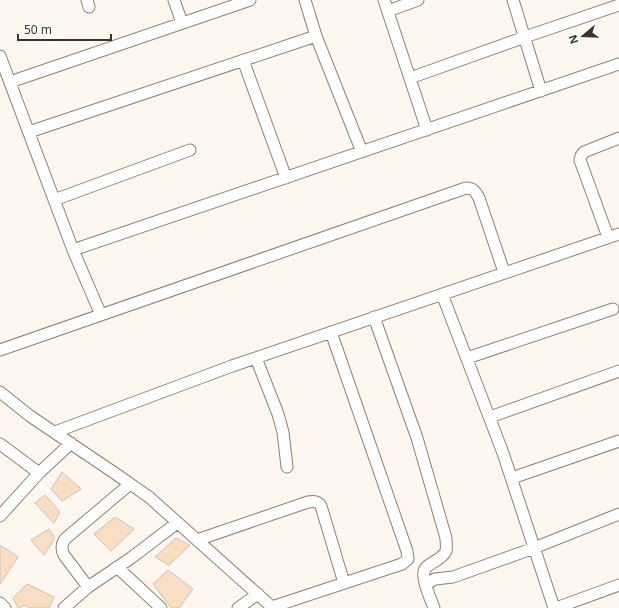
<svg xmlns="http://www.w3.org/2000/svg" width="619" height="608" font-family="'Noto Sans',sans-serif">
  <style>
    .building { fill: #f9dec3; stroke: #d1c1b2 }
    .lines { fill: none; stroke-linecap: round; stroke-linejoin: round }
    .street-casing { stroke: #8f8173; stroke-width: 13 }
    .street { stroke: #fff; stroke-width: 11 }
  </style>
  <rect width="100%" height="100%" fill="#fdf7f0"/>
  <path class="building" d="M62,472L81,489L62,501L51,489Z
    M45,495L60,512L54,523L35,503Z
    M115,517L134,529L111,551L94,534Z
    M49,529L55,538L44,555L31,540Z
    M176,538L190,545L169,565L155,557Z
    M0,545L18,557L0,584Z
    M168,570L193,589L179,608H171L153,584Z
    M27,584L54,597L49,608H30L25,605L18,608L13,598Z"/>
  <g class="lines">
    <defs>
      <path id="street" d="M87,0L89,7
        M174,0L182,23
        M305,0L316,36L362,152
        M384,0L427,130
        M513,0L541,91
        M388,11L418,0
        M0,56L73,250L101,315
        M243,60L286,178
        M410,78L525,37L619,5
        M10,82L250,0
        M29,132L316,36
        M54,200L190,150
        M608,237L580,160L581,156L584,152L619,138
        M73,250L619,64
        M442,294L503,453L554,608
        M374,317L417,438L446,538C446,542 447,547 446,551C442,561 425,563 424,572C422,580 431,600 434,608
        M0,350L466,188C473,188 475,191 479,198L504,272
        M256,358L278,414L283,432L287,467
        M467,358L613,309
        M0,392L30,416L113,472L149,497L273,608
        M490,417L619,371
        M55,432L232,366L619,234
        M0,444L39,473
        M512,478L619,441
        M0,516L39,473L71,443
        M197,540L308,502C314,501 318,501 321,506L344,583
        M117,567L161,608
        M426,584L435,579L453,577L534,548L619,514
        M88,587L64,555C61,549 61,545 65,539L130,484
        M0,603L5,608
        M272,607L402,564L408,559L407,551L331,332
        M64,608L88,587L131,558L177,523
        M238,608L258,594
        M556,608L619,585"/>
    </defs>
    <use href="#street" class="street-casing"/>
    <use href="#street" class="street"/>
  </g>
  <g transform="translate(583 36) rotate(251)" stroke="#ffffff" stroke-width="3" paint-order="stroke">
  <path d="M0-3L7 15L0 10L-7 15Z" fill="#39332d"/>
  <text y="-6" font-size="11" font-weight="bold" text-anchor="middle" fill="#39332d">N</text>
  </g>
  <path d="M18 34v6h93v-6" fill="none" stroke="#39332d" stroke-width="2"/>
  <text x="24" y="34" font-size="12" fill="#39332d" stroke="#ffffff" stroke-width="3" paint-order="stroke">50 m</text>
</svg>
